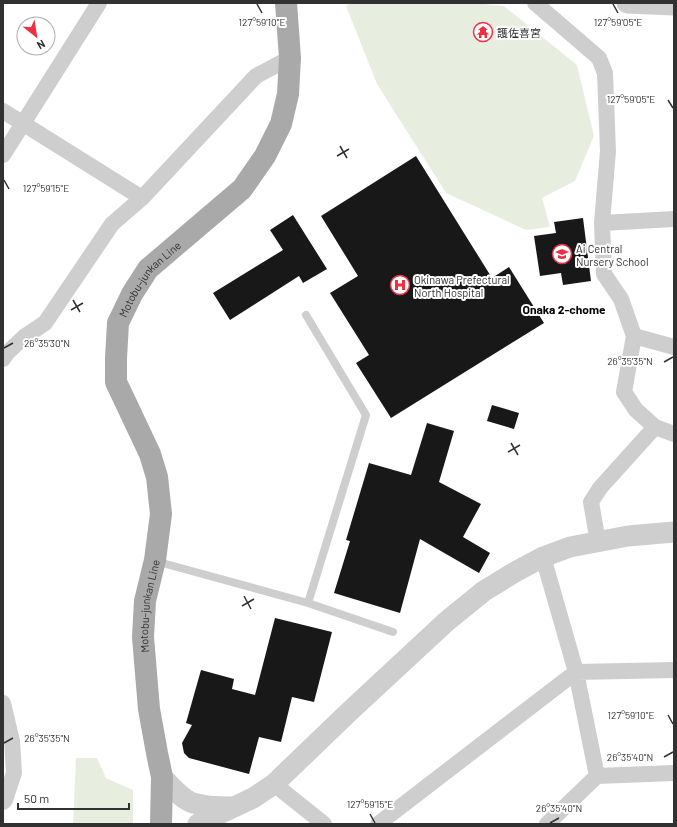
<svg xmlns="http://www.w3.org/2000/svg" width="677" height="827" font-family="Barlow,'Noto Sans JP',sans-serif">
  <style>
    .green { fill: #e8eedf }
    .building { fill: #181818 }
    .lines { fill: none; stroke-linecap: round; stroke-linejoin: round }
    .service { stroke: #cecece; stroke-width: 8 }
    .minor { stroke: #cecece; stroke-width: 16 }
    .tertiary { stroke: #cecece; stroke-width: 21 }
    .primary { stroke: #a9a9a9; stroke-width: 22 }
    .ticks { fill: none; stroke: #313131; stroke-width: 1.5 }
    .labels { text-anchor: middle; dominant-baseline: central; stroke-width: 4; stroke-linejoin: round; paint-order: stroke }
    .poi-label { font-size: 11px; fill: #313131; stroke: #fff; text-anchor: start }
    .street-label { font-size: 11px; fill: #313131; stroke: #fff }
    .neighbourhood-label { font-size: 12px; font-weight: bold; fill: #000; stroke: #fff }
    .ticks-label { font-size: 10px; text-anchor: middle; fill: #313131; stroke: #fff; stroke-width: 4; stroke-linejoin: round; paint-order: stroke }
  </style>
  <rect width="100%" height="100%" fill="#fff"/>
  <path class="green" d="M350,3H474L504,6L577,65L594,136L575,181L542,198L550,227L526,230L446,193L377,84L346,6Z
    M76,758H97L106,778L133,790V824H73Z"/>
  <path class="building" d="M416,156L492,278L509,267L544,323L391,418L356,363L369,355L330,293L358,276L321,216Z
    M293,215L327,269L303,283L299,276L230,320L213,293L283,250L270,230Z
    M583,218L591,281L563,285L561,273L540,276L534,236L556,233L554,222Z
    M492,405L519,413L514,429L487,421Z
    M427,423L454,431L439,482L481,504L463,537L490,553L479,573L420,539L400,613L334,593L350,541L346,540L369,463L411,475Z
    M275,618L332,632L314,702L292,697L281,742L259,737L249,774L189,758L184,753L182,743L192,725L186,723L201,670L234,679L232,689L255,695Z"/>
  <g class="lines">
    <path class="service" d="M306,315L366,415L308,603
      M155,561L308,603L393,632"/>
    <path class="minor" d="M535,3L599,58L605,73L608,151L602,223L604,274L621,299L634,336L624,392L636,410L655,427L674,434
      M3,111L142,198
      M3,155L99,3
      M602,223L674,219
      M634,336L674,347
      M3,359L7,353L24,337L45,323L112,224L142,198L256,76L290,58
      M598,542L591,502L600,488L655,427
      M543,557L576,672L597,776
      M3,703L12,741L14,773L5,800L3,802
      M274,784L324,824
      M378,824L576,672L674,670
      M547,824L597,776L674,773"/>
    <path class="tertiary" d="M627,3L674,5
      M162,777C171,786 181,799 193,803C206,807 219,807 231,807
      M198,824L253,798L274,784L350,711L447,621L484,591L515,572L543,557L570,547L628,536L674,532"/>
    <path class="primary" id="s1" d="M161,824L162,777L157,753L149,709L143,637L145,601L155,560L161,514L157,477L150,454L116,382V358L118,323L132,294L148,269L242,189L265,156L281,124L288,94L290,58L286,3"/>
  </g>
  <path class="ticks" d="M257,4L262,13M613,4L618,13M668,100L673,108M340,146L347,158M337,156L349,149M4,180L9,189M73,300L80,312M71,310L83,303M4,348L13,343M664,362L673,357M511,443L518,455M508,452L520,445M244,596L251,609M242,606L254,599M668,715L673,724M4,743L13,738M664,757L673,752M370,814L375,823M550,823L559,818"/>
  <defs>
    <symbol id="temple-ring" viewBox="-11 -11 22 22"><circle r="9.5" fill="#fff" stroke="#ee2e41" stroke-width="1.5"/><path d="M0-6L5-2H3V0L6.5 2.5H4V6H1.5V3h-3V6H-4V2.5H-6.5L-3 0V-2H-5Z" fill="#ee2e41"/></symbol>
    <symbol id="school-ring" viewBox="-11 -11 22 22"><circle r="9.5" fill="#fff" stroke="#ee2e41" stroke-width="1.5"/><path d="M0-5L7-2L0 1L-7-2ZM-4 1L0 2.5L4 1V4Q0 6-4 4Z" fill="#ee2e41"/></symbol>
    <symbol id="hospital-ring" viewBox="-11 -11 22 22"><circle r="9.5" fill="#fff" stroke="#ee2e41" stroke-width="1.5"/><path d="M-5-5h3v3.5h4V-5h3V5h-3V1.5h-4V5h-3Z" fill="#ee2e41"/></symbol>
  </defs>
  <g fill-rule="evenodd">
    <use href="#temple-ring" x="472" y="21" width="22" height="22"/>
    <use href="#school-ring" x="551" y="243" width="22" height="22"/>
    <use href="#hospital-ring" x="389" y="274" width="22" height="22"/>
  </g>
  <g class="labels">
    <g class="poi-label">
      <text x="497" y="32">護佐喜宮</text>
      <text x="576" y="248">Ai Central<tspan x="576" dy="13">Nursery School</tspan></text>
      <text x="414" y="279">Okinawa Prefectural<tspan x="414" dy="13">North Hospital</tspan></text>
    </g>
    <g class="street-label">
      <text stroke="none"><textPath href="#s1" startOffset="568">Motobu-junkan Line</textPath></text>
      <text stroke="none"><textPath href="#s1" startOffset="220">Motobu-junkan Line</textPath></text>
    </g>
    <g class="neighbourhood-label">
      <text x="564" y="309">Onaka 2-chome</text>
    </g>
  </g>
  <g class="ticks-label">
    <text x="262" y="26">127°59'10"E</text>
    <text x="618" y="26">127°59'05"E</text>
    <text x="631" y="103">127°59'05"E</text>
    <text x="46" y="192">127°59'15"E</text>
    <text x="47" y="347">26°35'30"N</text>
    <text x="630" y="365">26°35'35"N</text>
    <text x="631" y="719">127°59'10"E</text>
    <text x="47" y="742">26°35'35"N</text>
    <text x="630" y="761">26°35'40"N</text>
    <text x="370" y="808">127°59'15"E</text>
    <text x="559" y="812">26°35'40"N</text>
  </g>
  <rect width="677" height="827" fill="none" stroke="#313131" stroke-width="8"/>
  <g transform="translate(36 36) rotate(150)"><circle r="19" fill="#ffffff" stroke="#adadad"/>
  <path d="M0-3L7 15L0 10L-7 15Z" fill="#ee2e41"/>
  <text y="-6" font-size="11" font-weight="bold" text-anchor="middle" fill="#313131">N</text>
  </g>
  <path d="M18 803v6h111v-6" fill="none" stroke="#313131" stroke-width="2"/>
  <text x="24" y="803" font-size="12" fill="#313131" stroke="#ffffff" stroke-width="3" paint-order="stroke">50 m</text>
</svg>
